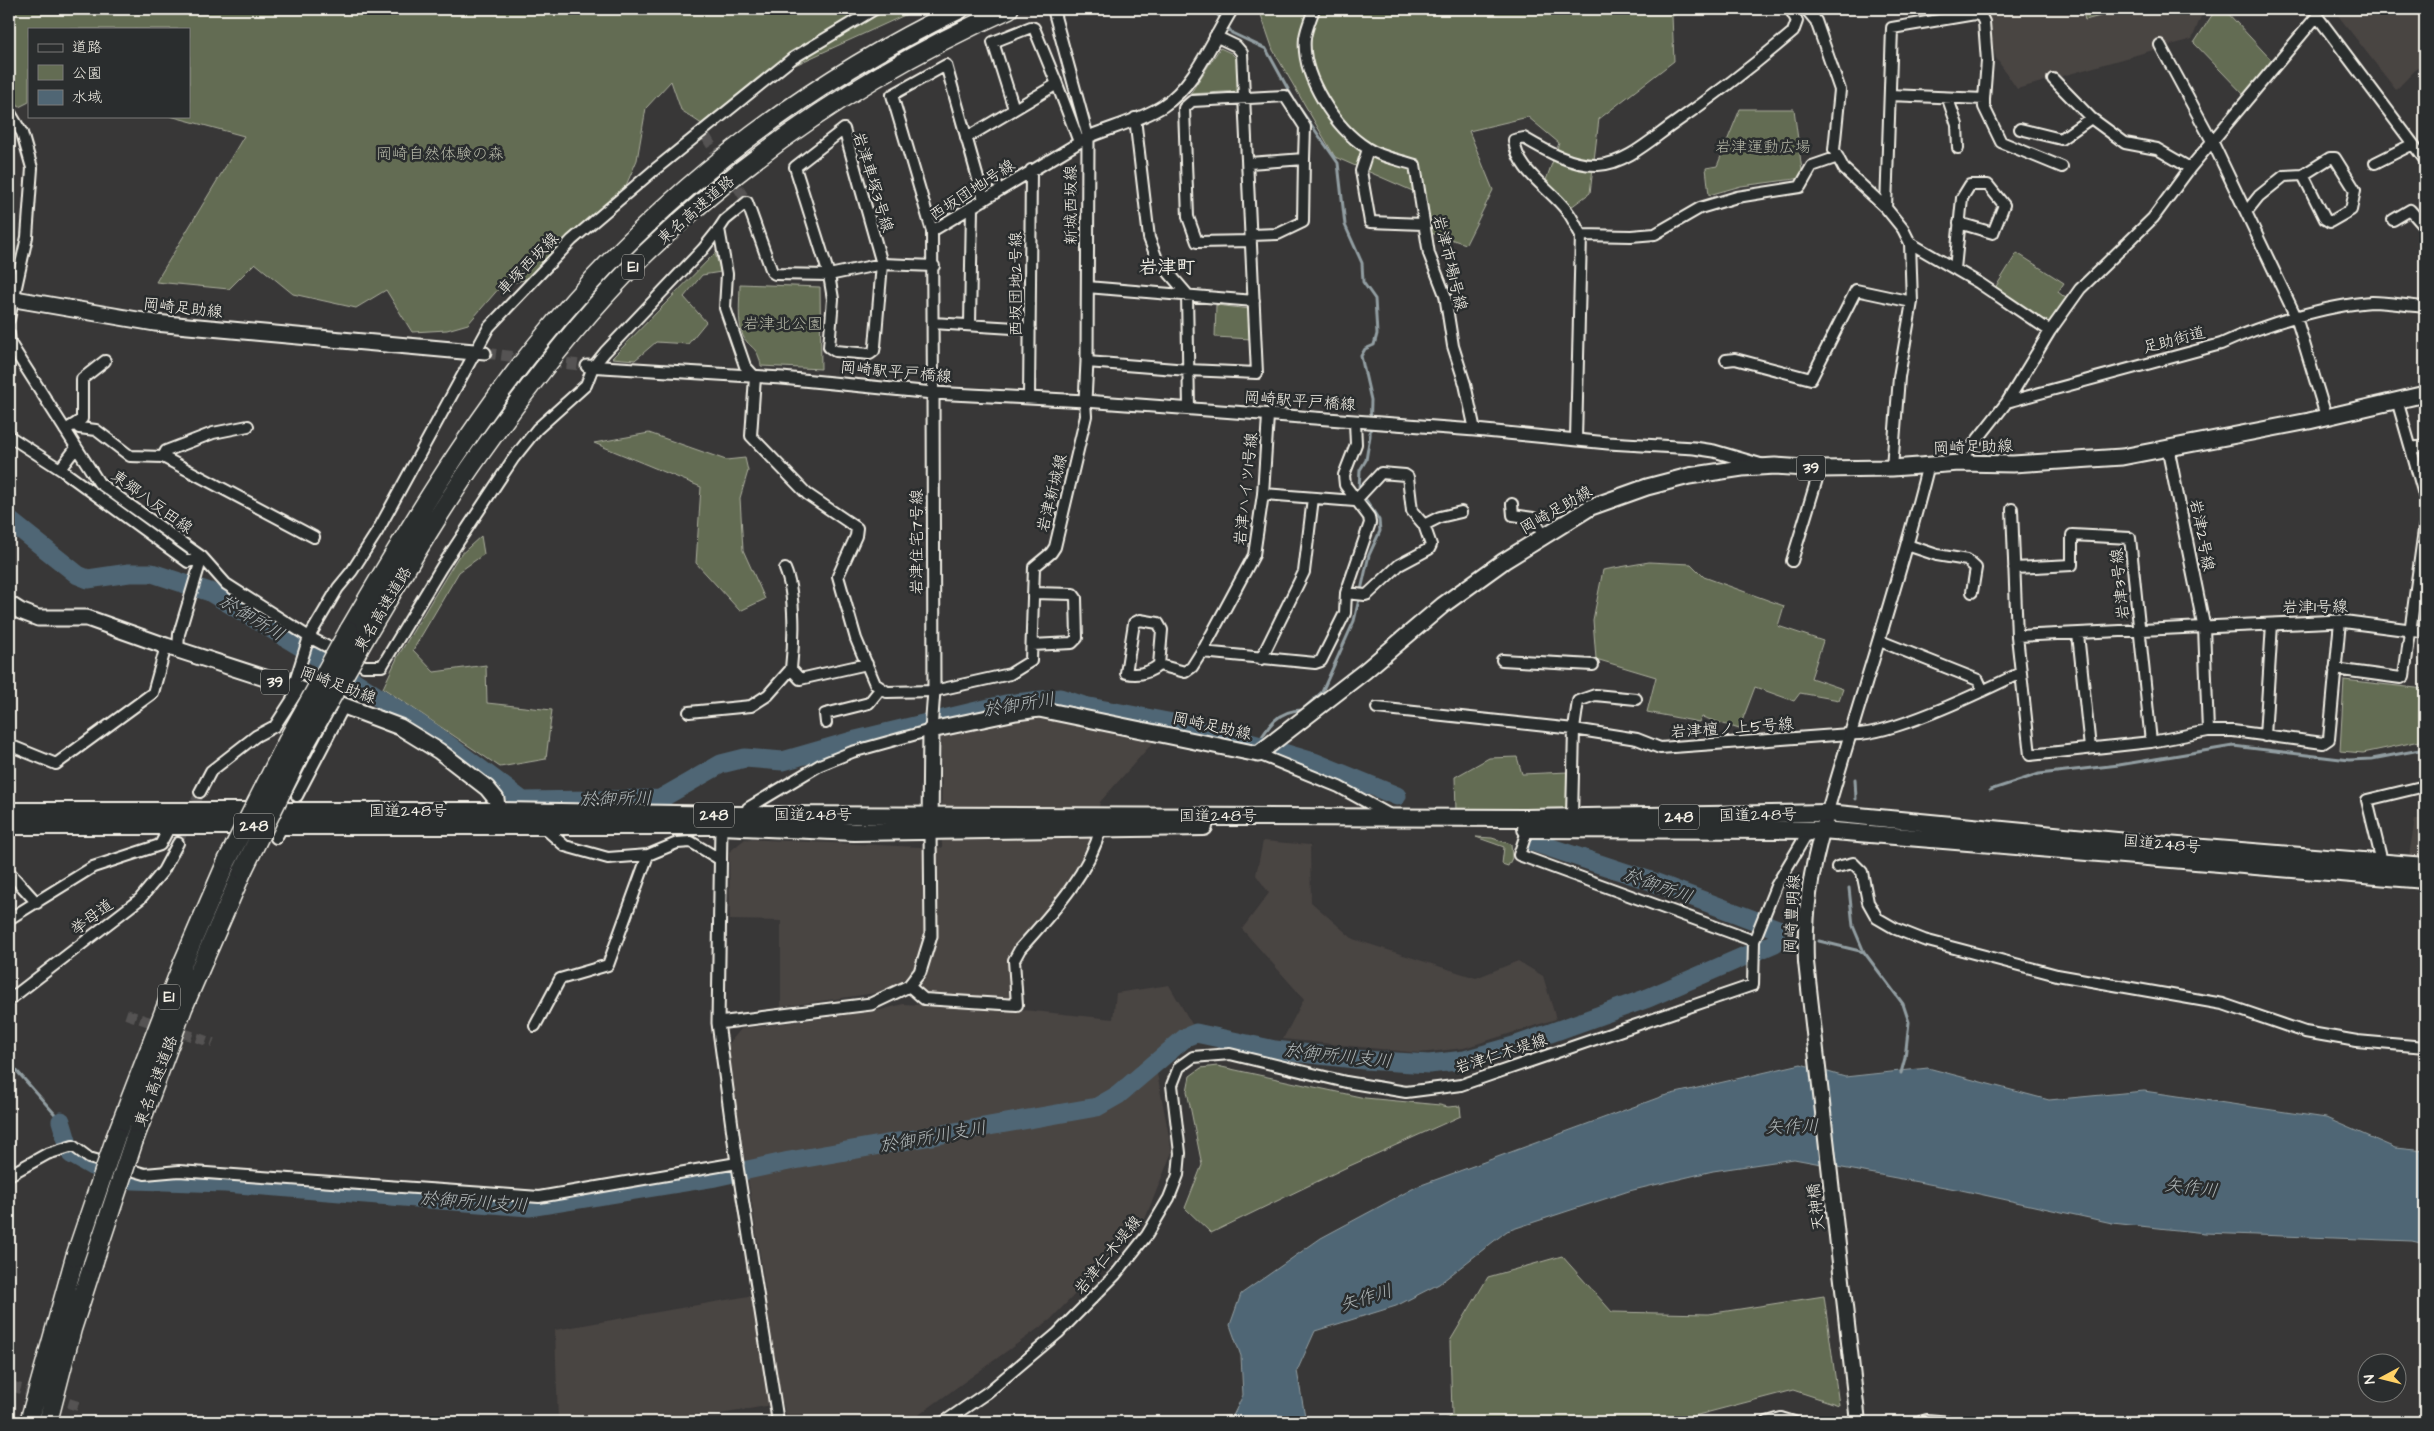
<svg xmlns="http://www.w3.org/2000/svg" width="2434" height="1431" font-family="'Architects Daughter','Klee One',sans-serif">
  <style>
    .built { fill: #494442 }
    .green { fill: #636c53; stroke: #acae9e }
    .water { fill: #506674; stroke: #929ea2 }
    .lines { fill: none; stroke-linecap: round; stroke-linejoin: round }
    .stream { stroke: #929ea2; stroke-width: 3 }
    .river { stroke: #506674; stroke-width: 19 }
    .minor-tunnel { stroke: #545352; stroke-width: 10; stroke-dasharray: 10 5; stroke-linecap: butt }
    .tertiary-tunnel { stroke: #545352; stroke-width: 11; stroke-dasharray: 11 5.5; stroke-linecap: butt }
    .minor-casing { stroke: #f4f1e8; stroke-width: 14 }
    .tertiary-casing { stroke: #f4f1e8; stroke-width: 15 }
    .secondary-casing { stroke: #f4f1e8; stroke-width: 18 }
    .primary-casing { stroke: #f4f1e8; stroke-width: 19 }
    .trunk-casing { stroke: #f4f1e8; stroke-width: 20 }
    .motorway-casing { stroke: #f4f1e8; stroke-width: 21 }
    .minor { stroke: #2a2d2e; stroke-width: 10 }
    .tertiary { stroke: #2a2d2e; stroke-width: 11 }
    .secondary { stroke: #2a2d2e; stroke-width: 14 }
    .primary { stroke: #2a2d2e; stroke-width: 15 }
    .trunk { stroke: #2a2d2e; stroke-width: 16 }
    .motorway { stroke: #2a2d2e; stroke-width: 18 }
    .motorway-bridge-casing { stroke: #f4f1e8; stroke-width: 21; stroke-linecap: butt }
    .motorway-bridge { stroke: #2a2d2e; stroke-width: 18 }
    .labels { text-anchor: middle; dominant-baseline: central; stroke-width: 5; stroke-linejoin: round; paint-order: stroke }
    .shield { fill: #2a2d2e; stroke: #b7b6b0; stroke-width: 1 }
    .shield-label { font-size: 15px; font-weight: bold; fill: #f4f1e8 }
    .park-label { font-size: 16px; fill: #b3b5a5; stroke: #2a2d2e }
    .street-label { font-size: 16px; fill: #f4f1e8; stroke: #2a2d2e }
    .water-label { font-size: 18px; font-style: italic; fill: #b2b9ba; stroke: #2a2d2e }
    .quarter-label { font-size: 19px; font-weight: bold; fill: #f4f1e8; stroke: #2a2d2e }
  </style>
  <rect width="100%" height="100%" fill="#383737"/>
  <filter id="ink" filterUnits="userSpaceOnUse"><feTurbulence type="fractalNoise" baseFrequency=".02" numOctaves="2"/><feDisplacementMap in="SourceGraphic" scale="10" xChannelSelector="R" yChannelSelector="G"/><feConvolveMatrix kernelMatrix="1 2 1 2 8 2 1 2 1" color-interpolation-filters="sRGB"/></filter>
  <g filter="url(#ink)">
    <path class="built" d="M1984,9H2204L2192,39L2017,89L1996,58Z
      M2333,9H2425V60L2396,90Z
      M1025,715L1046,717L1156,739L1100,802L1092,847L1079,872L1037,925L1015,948L1012,960V999L925,996L905,978L889,991L781,1007V921L730,920L729,852L745,839L942,848L941,737Z
      M2415,819H2425V859L2409,856Z
      M1263,841L1310,845L1311,902L1353,939L1476,978L1518,961L1543,976L1556,1019L1464,1048L1419,1053L1283,1039L1304,999L1242,929L1269,893L1256,875Z
      M1169,985L1193,1026L1156,1068L1172,1152L1143,1224L1050,1320L909,1422H787L783,1403L677,1422H558L555,1330L766,1293L727,1046L741,1029L881,1010L903,1004L1023,1010L1113,1019L1116,993Z"/>
    <path class="green" d="M9,9H918L771,76L709,129L681,110L671,81L646,108L637,160L621,197L582,240L541,275L501,286L468,324L447,330L412,332L386,290L356,308L293,294L255,263L229,289L156,282L244,136L170,116H189V29H29V102L19,107L9,90Z
      M1259,9H1688L1672,16L1674,61L1599,119L1590,193L1567,210L1544,186L1559,143L1528,117L1469,131L1493,190L1466,244L1431,233L1424,196L1335,157L1273,50Z
      M2082,9H2127L2085,20Z
      M2216,9H2224L2275,64L2246,97L2194,43Z
      M1220,48L1231,53L1237,59L1239,91L1190,94Z
      M1740,109H1794L1803,178L1741,186L1709,195L1706,168L1717,166Z
      M715,253L721,272L702,275L684,297L706,322L688,344L656,342L635,360L612,358Z
      M2017,253L2064,283L2058,292L2067,299L2046,325L1995,288Z
      M740,284L820,287L821,369L761,366C758,346 750,349 743,336C737,321 740,300 740,284Z
      M1216,305L1250,309L1252,339L1215,337Z
      M649,433L726,460L745,458L748,471L740,498L743,550L765,599L740,611L696,563L701,487L594,443Z
      M481,536L484,554L459,572L413,650L434,672L486,665L487,703L552,710L546,759L500,767L383,688L398,656L458,557Z
      M1649,562L1691,564L1704,577L1784,606L1778,626L1823,641L1811,678L1843,689L1839,700L1800,693L1794,701L1755,687L1739,729L1702,717L1699,722L1647,712L1656,677L1596,659L1593,620L1603,570Z
      M2344,680L2425,689V740L2363,753L2340,751Z
      M1517,757L1522,774L1568,772V809L1456,811L1455,777L1489,758Z
      M1476,837L1492,838L1511,844L1512,858L1508,866L1502,864L1504,847Z
      M1217,1066L1365,1098L1440,1105L1448,1107L1460,1106L1461,1116L1345,1168L1211,1233L1185,1208L1202,1165L1187,1091L1190,1076L1201,1068Z
      M1562,1256L1612,1312L1708,1314L1824,1296L1839,1405L1793,1390L1671,1422H1442L1452,1415L1450,1341L1488,1277Z"/>
    <path class="water" d="M1801,1064L1845,1077L1928,1068L2049,1100L2144,1091L2326,1118L2395,1148L2425,1151V1244L2412,1241L2205,1233L2112,1223L1961,1190L1794,1159L1713,1171L1629,1191L1507,1231L1439,1284L1396,1306L1315,1331L1297,1371L1306,1422H1230L1243,1395L1241,1356L1230,1325L1241,1294L1321,1238L1416,1187L1663,1096Z"/>
    <g class="lines">
      <path class="stream" d="M1213,9L1222,20
        M1226,25L1232,33L1266,49L1294,100L1338,163L1345,225L1362,263L1363,282L1375,299L1377,334L1374,345L1365,349L1361,356L1371,400L1370,436L1366,460L1360,470L1359,489L1379,520L1380,531L1369,555L1354,621L1322,692L1302,710C1278,710 1268,726 1257,745
        M1855,779L1856,799
        M1990,790L2039,774L2119,765L2233,746L2349,760L2372,759L2425,749
        M1849,888L1853,926L1864,952
        M1783,931L1789,933
        M1819,941L1864,952L1903,1004L1909,1022L1905,1058L1901,1073
        M9,1062L61,1121"/>
      <path class="river" d="M9,520L78,575L88,579L129,573H152L210,592L313,654L378,697L434,734L523,801L660,799L721,764L745,758L783,761L856,740L1006,704L1060,698L1084,706L1173,723L1257,745L1314,762L1397,796
        M61,1121L71,1154L92,1166L133,1180L225,1183L529,1207L715,1177L789,1161L1097,1107L1118,1095L1186,1037L1196,1033L1275,1050L1364,1060L1429,1064L1465,1060L1514,1046L1648,998L1775,943L1783,931L1651,881L1533,842"/>
      <path class="minor-tunnel" d="M706,137L747,202
        M178,843L200,792
        M126,1014L213,1043
        M11,1386L78,1406"/>
      <path class="tertiary-tunnel" d="M485,353L587,366"/>
      <defs>
        <path id="minor" d="M1314,9C1311,18 1306,29 1305,38C1301,76 1336,129 1367,148C1380,157 1400,160 1415,165L1429,254L1445,295L1453,346L1465,384L1475,430
          M1806,9L1816,21L1840,90L1834,150L1844,169L1886,208L1903,229L1910,243L1912,302L1899,377L1892,468
          M2160,45L2213,143L2296,317L2326,416
          M1890,95L1984,99V107L2001,142L2062,167
          M1948,99L1957,125L1958,148
          M1014,109L993,42L1031,27L1034,28L1057,84
          M9,111L22,133L32,168L27,237L9,319
          M1135,118L1149,238L1157,259L1187,294L1189,408
          M2091,118L2125,143L2157,149L2190,168
          M844,129L882,264L875,346L874,351L870,354L835,351L829,347L833,299L829,275L795,167Z
          M2020,129L2061,139L2091,118L2053,79
          M966,138L1057,84L1079,142
          M1368,149L1361,171L1370,222L1423,224
          M1249,163L1304,159L1305,127L1285,96L1192,101L1184,108L1188,217L1197,242L1251,241
          M2375,163L2413,144
          M1886,208L1892,28L1975,14L1981,16L1984,22L1987,61L1984,99
          M2247,211L2259,196L2284,176L2303,175L2330,158H2335L2355,190L2351,210L2330,222L2325,219L2303,175
          M2393,220L2410,210L2425,227
          M932,231L1088,137L1053,9
          M1251,235L1278,234L1303,222L1304,159
          M1581,235L1631,236L1655,234L1700,208L1737,197L1800,187L1812,166L1838,157
          M1910,243L1979,283L2050,331
          M934,266L882,264L829,275L775,274L772,272L747,202L725,220L719,229L727,274L725,308L745,366L755,377L751,436L807,494L857,528L856,536L838,576L856,639L875,684L887,692L934,691L1010,674L1031,661L1034,567L1051,553L1055,547L1086,416L1085,401
          M1955,269L1962,198L1970,185H1988L2004,205L1993,233L1959,223
          M1087,287L1254,301
          M933,323L1030,329
          M970,325L972,207
          M9,334L10,343L99,483L202,557L226,584L309,637L364,666H382L441,568L513,459L537,429L586,385L593,367L605,352L703,249L719,229
          M1726,360L1735,359L1811,379L1856,290L1912,302
          M1087,362L1188,370L1257,373L1242,53L1236,46L1215,36
          M933,393L932,231L892,95L946,65L984,200
          M1029,398L1031,170
          M2397,400L2425,498
          M2007,402L2221,344C2262,325 2327,305 2372,302C2389,302 2408,306 2425,307
          M1268,416L1263,494L1254,555L1202,652L1315,663L1321,661L1345,613L1346,593L1370,523L1369,517L1345,485L1344,475L1356,444L1355,422
          M75,424L82,419V379L105,361
          M65,430L75,424L79,428L96,430L130,456L163,457L314,537
          M9,436L63,471L188,562L202,557
          M1576,439L1581,235C1576,227 1573,218 1567,211C1550,188 1517,172 1514,140L1524,138C1546,151 1572,166 1598,165C1625,164 1651,140 1672,125C1714,96 1754,65 1793,32L1797,21L1790,9
          M2411,448L2425,446
          M163,457L166,451L213,433L248,426
          M1959,463L2007,402L2050,331L2080,289L2153,218L2190,168L2317,16L2425,160
          M60,469L76,448
          M1263,494L1355,501
          M1512,504L1513,515L1533,518L1544,536
          M2012,509L2017,636L2030,755L2151,742L2208,731H2233L2323,743L2329,739L2340,621
          M1424,525L1440,517L1461,512
          M1907,545L1937,555L1967,560L1976,568L1972,592
          M1792,561L1820,469
          M2014,568L2072,565V535L2130,538L2151,742
          M785,569C796,595 794,642 791,669
          M1346,593L1365,595L1368,594L1399,565L1429,549L1431,545L1424,525L1412,511L1408,477L1405,475L1381,473L1355,501
          M2078,634L2090,748
          M2017,636L2204,627L2208,731
          M1880,641L1978,680L1983,691
          M1032,645L1072,643L1077,638L1076,598L1073,594L1033,593
          M178,650L179,634L202,557
          M1261,659L1304,572L1313,498
          M1502,660L1593,665
          M1159,665L1162,630L1158,623L1140,620L1134,623L1126,673C1139,676 1149,673 1159,665L1185,672L1192,667L1204,648
          M2335,669L2401,678L2404,676L2425,523
          M293,688L309,637L338,588L352,571L377,532L489,327L572,240L653,171L793,58L875,9
          M1377,708L1574,729L1637,739L1660,748L1849,734C1887,738 1983,691 2020,673
          M689,712L751,706L768,695L791,669L800,679L867,664
          M826,723L825,714L869,703L881,688
          M2265,736L2272,624
          M9,745L56,764L153,693L166,646
          M1258,754L1339,787L1390,815
          M200,792L211,771L256,736L275,726L299,689
          M297,796L344,706
          M748,808L820,765L852,752L931,730
          M1572,817L1574,729L1578,701L1595,695L1636,699
          M1525,825L1526,834L1519,855L1754,941
          M550,833L565,846L608,858L648,855L677,843L691,842L721,860
          M276,838L281,829
          M2382,862L2367,800L2425,786
          M1837,867L1853,863L1862,872L1868,902L1877,918L1896,929L1924,940L2057,975L2223,1004L2305,1032L2357,1041L2425,1047
          M9,872L37,903
          M9,919L93,867L160,845L170,826
          M909,986L924,999L1017,1005L1014,960L1020,949C1052,913 1088,875 1101,828
          M9,1000L140,899L163,871L178,843
          M535,1026L560,979L608,965L648,855
          M9,1175L47,1154L73,1146L89,1158L145,1174L179,1171L539,1197L737,1163L778,1422
          M944,1422L988,1392L1058,1333L1116,1274L1147,1235L1169,1198L1178,1175L1180,1153L1172,1085L1179,1067L1193,1057L1230,1054L1346,1082L1406,1092L1461,1085L1753,985L1754,941L1776,886L1805,837L1817,832
          M1767,1422L1781,1418L1794,1422
          M1920,1422L1927,1420L1951,1422"/>
        <path id="tertiary" d="M474,352L485,353
          M587,366L782,378L933,393L1085,401L1475,430L1608,443L1694,448L1714,451L1762,465
          M1085,401L1087,362L1088,137C1112,127 1141,120 1163,106C1195,85 1212,41 1232,9
          M2168,449L2204,627L2340,621L2425,632
          M931,730L934,691L933,393
          M1827,813C1860,697 1899,583 1928,466
          M721,826L718,1023L737,1163
          M718,1023L871,1004L909,986L920,972L931,936L930,831"/>
        <path id="secondary" d="M1825,821C1811,870 1804,910 1806,962L1858,1422"/>
        <path id="primary" d="M9,298L155,323L474,352
          M9,604L20,611L38,618H87L166,646L299,689L400,727L439,751L487,788L496,799L499,823
          M930,827L931,730L1016,712L1039,709L1258,754L1365,671L1443,605L1504,561L1591,507L1647,487L1689,476L1742,468L1775,466L1820,469L1892,468L1959,463L2013,464L2122,457L2309,421L2425,394"/>
        <path id="trunk" d="M9,811H499L733,815L1524,818L1827,813L2117,841L2425,866
          M9,826H721L854,832L1204,827
          M1526,829L1822,830L2425,880"/>
        <path id="motorway" d="M349,630C406,533 464,435 535,347C650,203 794,89 960,9
          M365,638C402,576 438,513 480,454C529,385 583,315 644,255C750,153 874,69 1009,9
          M116,1136L182,965L227,861
          M134,1140L183,1008L243,870
          M29,1422L75,1257
          M48,1422L72,1329L93,1264"/>
      </defs>
      <use href="#minor" class="minor-casing"/>
      <use href="#tertiary" class="tertiary-casing"/>
      <use href="#secondary" class="secondary-casing"/>
      <use href="#primary" class="primary-casing"/>
      <use href="#trunk" class="trunk-casing"/>
      <use href="#motorway" class="motorway-casing"/>
      <use href="#minor" class="minor"/>
      <use href="#tertiary" class="tertiary"/>
      <use href="#secondary" class="secondary"/>
      <use href="#primary" class="primary"/>
      <use href="#trunk" class="trunk"/>
      <use href="#motorway" class="motorway"/>
      <defs>
        <path id="motorway-bridge" d="M227,861L290,736L349,630
          M243,870L305,744L365,638
          M75,1257L116,1136
          M93,1264L134,1140"/>
      </defs>
      <use href="#motorway-bridge" class="motorway-bridge-casing"/>
      <use href="#motorway-bridge" class="motorway-bridge"/>
    </g>
  </g>
  <g class="labels">
    <g class="shield">
      <rect x="622" y="254.5" width="22" height="25" rx="4"/>
      <rect x="1797" y="455.5" width="28" height="25" rx="4"/>
      <rect x="261" y="669.5" width="28" height="25" rx="4"/>
      <rect x="694" y="802.5" width="40" height="25" rx="4"/>
      <rect x="1659" y="804.5" width="40" height="25" rx="4"/>
      <rect x="234" y="813.5" width="40" height="25" rx="4"/>
      <rect x="158" y="984.5" width="22" height="25" rx="4"/>
    </g>
    <g class="shield-label">
      <text x="633" y="267">E1</text>
      <text x="1811" y="468">39</text>
      <text x="275" y="682">39</text>
      <text x="714" y="815">248</text>
      <text x="1679" y="817">248</text>
      <text x="254" y="826">248</text>
      <text x="169" y="997">E1</text>
    </g>
    <g class="park-label">
      <text x="1763" y="147">岩津運動広場</text>
      <text x="440" y="154">岡崎自然体験の森</text>
      <text x="783" y="324">岩津北公園</text>
    </g>
    <g class="street-label">
      <text transform="translate(873 182) rotate(73)">岩津車塚3号線</text>
      <text transform="translate(972 190) rotate(-33)">西坂団地1号線</text>
      <text transform="translate(1071 205) rotate(-90)">新城西坂線</text>
      <text transform="translate(696 210) rotate(-41)">東名高速道路</text>
      <text transform="translate(1450 263) rotate(76)">岩津市場1号線</text>
      <text transform="translate(528 264) rotate(-46)">車塚西坂線</text>
      <text transform="translate(1016 284) rotate(-90)">西坂団地2号線</text>
      <text transform="translate(183 308) rotate(6)">岡崎足助線</text>
      <text transform="translate(2174 340) rotate(-15)">足助街道</text>
      <text transform="translate(896 372) rotate(5)">岡崎駅平戸橋線</text>
      <text transform="translate(1300 401) rotate(4)">岡崎駅平戸橋線</text>
      <text transform="translate(1973 447) rotate(-2)">岡崎足助線</text>
      <text transform="translate(1246 489) rotate(-84)">岩津ハイツ1号線</text>
      <text transform="translate(1052 493) rotate(-76)">岩津新城線</text>
      <text transform="translate(152 502) rotate(36)">東郷八反田線</text>
      <text transform="translate(1556 510) rotate(-30)">岡崎足助線</text>
      <text transform="translate(2202 535) rotate(79)">岩津2号線</text>
      <text transform="translate(917 542) rotate(-90)">岩津住宅7号線</text>
      <text transform="translate(2120 584) rotate(-96)">岩津3号線</text>
      <text transform="translate(2315 607) rotate(-1)">岩津1号線</text>
      <text transform="translate(383 609) rotate(-59)">東名高速道路</text>
      <text transform="translate(338 685) rotate(20)">岡崎足助線</text>
      <text transform="translate(1212 726) rotate(12)">岡崎足助線</text>
      <text transform="translate(1732 728) rotate(-4)">岩津檀ノ上5号線</text>
      <text x="408" y="811">国道248号</text>
      <text x="813" y="815">国道248号</text>
      <text transform="translate(1758 815) rotate(-1)">国道248号</text>
      <text x="1218" y="816">国道248号</text>
      <text transform="translate(2162 844) rotate(5)">国道248号</text>
      <text transform="translate(1792 914) rotate(-87)">岡崎豊明線</text>
      <text transform="translate(92 917) rotate(-37)">挙母道</text>
      <text transform="translate(1501 1054) rotate(-18)">岩津仁木堤線</text>
      <text transform="translate(156 1081) rotate(-70)">東名高速道路</text>
      <text transform="translate(1816 1207) rotate(-97)">天神橋</text>
      <text transform="translate(1108 1255) rotate(-51)">岩津仁木堤線</text>
    </g>
    <g class="water-label">
      <text transform="translate(252 618) rotate(31)">於御所川</text>
      <text transform="translate(1019 705) rotate(-9)">於御所川</text>
      <text transform="translate(616 799) rotate(-1)">於御所川</text>
      <text transform="translate(1658 886) rotate(20)">於御所川</text>
      <text transform="translate(1338 1056) rotate(6)">於御所川支川</text>
      <text transform="translate(1792 1127) rotate(-1)">矢作川</text>
      <text transform="translate(933 1137) rotate(-10)">於御所川支川</text>
      <text transform="translate(2191 1188) rotate(7)">矢作川</text>
      <text transform="translate(474 1202) rotate(4)">於御所川支川</text>
      <text transform="translate(1366 1298) rotate(-17)">矢作川</text>
    </g>
    <g class="quarter-label">
      <text x="1167" y="267">岩津町</text>
    </g>
  </g>
  <rect width="2434" height="1431" fill="none" stroke="#2a2d2e" stroke-width="30"/>
  <rect x="15" y="15" width="2404" height="1401" fill="none" stroke="#f4f1e8" stroke-width="2" filter="url(#ink)"/>
  <rect x="28" y="28" width="162" height="90" fill="#2a2d2e" stroke="#7b7b78"/>
  <rect x="38" y="44" width="25" height="8" fill="#2a2d2e" stroke="#7b7b78"/>
  <text x="72" y="52" font-size="15" fill="#f4f1e8">道路</text>
  <rect x="38" y="65" width="25" height="15" fill="#636c53" stroke="#7b7b78"/>
  <text x="72" y="78" font-size="15" fill="#f4f1e8">公園</text>
  <rect x="38" y="90" width="25" height="15" fill="#506674" stroke="#7b7b78"/>
  <text x="72" y="102" font-size="15" fill="#f4f1e8">水域</text>
  <g transform="translate(2382 1378) rotate(263)"><circle r="24" fill="#2a2d2e" stroke="#7b7b78"/>
  <path d="M0-4L9 19L0 12L-9 19Z" fill="#ffd166"/>
  <text y="-8" font-size="14" font-weight="bold" text-anchor="middle" fill="#f4f1e8">N</text>
  </g>
</svg>
